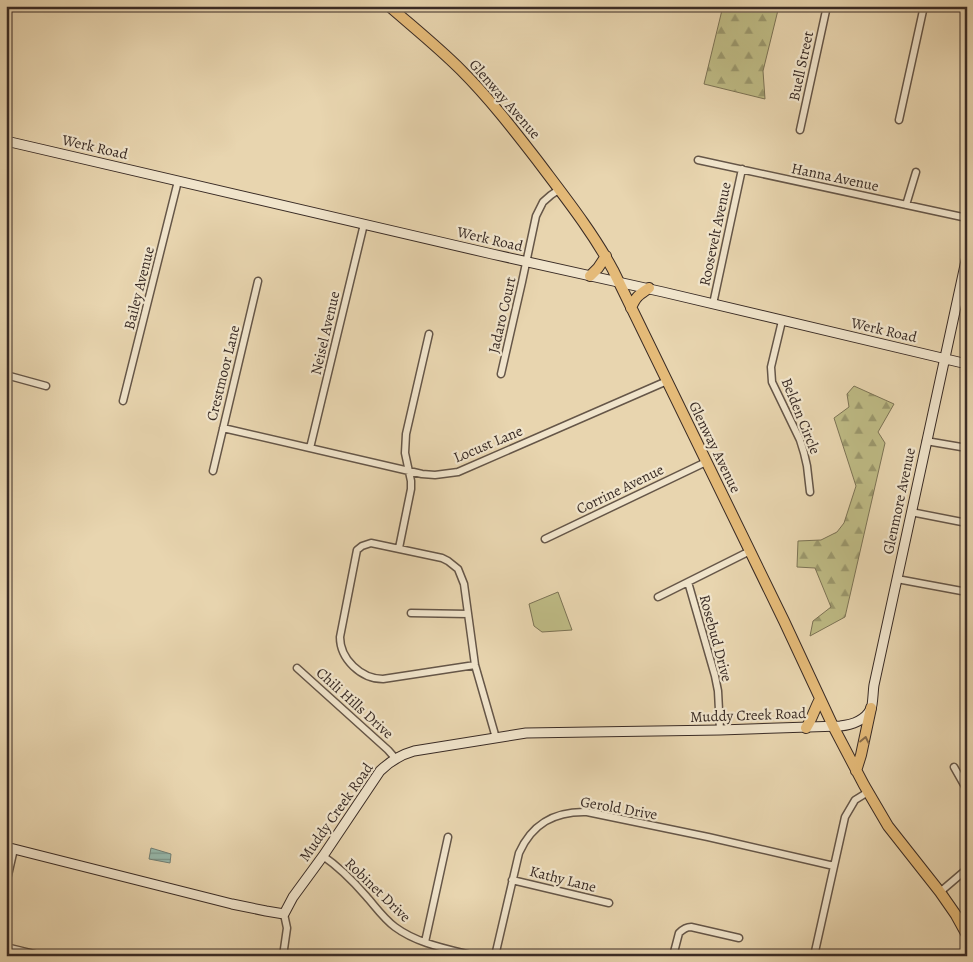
<svg xmlns="http://www.w3.org/2000/svg" width="973" height="962" font-family="Alegreya,serif">
  <style>
    .forest { fill: url(#forest-firs); stroke: #7c7355 }
    .pitch { fill: #bebb85; stroke: #7c7355 }
    .water { fill: url(#water-rules); stroke: #718076 }
    .lines { fill: none; stroke-linecap: round; stroke-linejoin: round }
    .street-casing { stroke: #655648; stroke-width: 9 }
    .secondary-casing { stroke: #392b25; stroke-width: 11 }
    .primary-casing { stroke: #392b25; stroke-width: 12 }
    .street { stroke: #f0e4cb; stroke-width: 6 }
    .secondary { stroke: #f0e4cb; stroke-width: 9 }
    .primary { stroke: #e4ba78; stroke-width: 10 }
    .oneway { stroke: #866b4a }
    .labels { text-anchor: middle; dominant-baseline: central; stroke-width: 4.5; stroke-linejoin: round; paint-order: stroke }
    .street-label { font-size: 15px; fill: #392b25; stroke: #f0e4cb }
  </style>
  <defs>
    <pattern id="forest-firs" width="22" height="20" patternUnits="userSpaceOnUse" patternTransform="scale(1.25)"><rect width="22" height="20" fill="#bebb85"/><path d="M5 1l3.5 6h-7zM16 11l3.5 6h-7z" fill="#9b986d"/></pattern>
    <pattern id="water-rules" width="6" height="5" patternUnits="userSpaceOnUse" patternTransform="scale(1.25)"><rect width="6" height="5" fill="#97b9ac"/><path d="M0 2.5h6" fill="none" stroke="#7c978c"/></pattern>
  </defs>
  <rect width="100%" height="100%" fill="#e8d5af"/>
  <filter id="stains"><feTurbulence type="fractalNoise" baseFrequency=".004" numOctaves="4"/><feColorMatrix values="0 0 0 0 .2 0 0 0 0 .09 0 0 0 0 .02 0 0 0 .5 -.17"/></filter>
  <radialGradient id="worn" r=".72"><stop offset=".6" stop-color="#630" stop-opacity="0"/><stop offset="1" stop-color="#630" stop-opacity=".3"/></radialGradient>
  <path class="forest" d="M723,6H779L763,71L765,99L704,84Z
    M854,386L894,404L878,432L885,443L845,617L810,636L813,621L831,607L815,568L797,567L798,541L821,540L837,532L844,523L856,486L834,418L849,407L847,394Z"/>
  <path class="pitch" d="M558,592L572,630L542,632L534,626L529,604Z"/>
  <path class="water" d="M151,848L171,854L170,863L149,859Z"/>
  <g class="lines">
    <defs>
      <path id="street" d="M899,120L924,6
        M800,130L827,6
        M698,160L967,218
        M906,205L916,172
        M713,304L742,169
        M782,321L771,367L772,382L800,440L804,453L807,466L810,492
        M501,374L522,282L536,216L543,202L551,195L560,189
        M6,375L46,386
        M123,401L178,181
        M223,428L422,474L435,475L458,472L667,381
        M926,441L967,448
        M310,448L364,224
        M213,471L258,281
        M911,512L967,523
        M545,539L706,462
        M399,548L411,489V481L405,453L406,434L429,334
        M897,579L967,592
        M688,582L715,676L718,691L720,730
        M658,597L750,551
        M411,613L468,614
        M475,665L383,679C361,679 340,659 340,637L356,555L357,550L362,546L371,543L442,558L448,561L458,569L464,584L475,665L496,738
        M297,668L388,750L395,758
        M954,767L967,790
        M323,856C339,867 353,881 366,896C375,906 383,918 395,927C418,944 448,949 475,956
        M512,880L609,903
        M6,884L14,849
        M940,892L967,869
        M425,942L448,837
        M6,947L43,956
        M283,956L287,928L284,914
        M495,956L519,853C532,824 554,811 587,812L708,837L834,866
        M673,956L679,933C683,929 686,927 691,927L739,938
        M814,956L845,817L855,800L868,792"/>
      <path id="secondary" d="M6,141L492,254L663,292L967,364
        M6,847L232,904L266,911L284,914L293,897L323,856L380,771C390,761 400,755 414,751L526,733L720,730L840,726C852,725 865,720 871,709C873,705 873,691 874,685L967,256"/>
      <path id="primary" d="M389,6C413,27 438,47 461,70C489,98 513,129 537,160C564,196 592,231 613,270L784,621L833,726L864,785L888,826L940,892L956,915L967,935
        M590,276L598,268L606,256
        M631,308C636,296 639,295 649,288
        M806,728C813,717 814,710 820,699
        M856,771L861,755L871,708"/>
    </defs>
    <use href="#street" class="street-casing"/>
    <use href="#secondary" class="secondary-casing"/>
    <use href="#primary" class="primary-casing"/>
    <use href="#street" class="street"/>
    <use href="#secondary" class="secondary"/>
    <use href="#primary" class="primary"/>
  </g>
  <defs><path id="oneway-chevron" d="M-2-3.5L2.5 0L-2 3.5" fill="none" stroke-width="1.6" stroke-linecap="round" stroke-linejoin="round" transform="scale(1.25)"/></defs>
  <use class="oneway" href="#oneway-chevron" transform="translate(865 740) rotate(-78)"/>
  <g class="labels">
    <g class="street-label">
      <text transform="translate(801 66) rotate(-78)">Buell Street</text>
      <text transform="translate(505 99) rotate(49)">Glenway Avenue</text>
      <text transform="translate(95 147) rotate(13)">Werk Road</text>
      <text transform="translate(835 177) rotate(12)">Hanna Avenue</text>
      <text transform="translate(715 234) rotate(-78)">Roosevelt Avenue</text>
      <text transform="translate(490 239) rotate(13)">Werk Road</text>
      <text transform="translate(139 288) rotate(-76)">Bailey Avenue</text>
      <text transform="translate(502 315) rotate(-77)">Jadaro Court</text>
      <text transform="translate(884 330) rotate(13)">Werk Road</text>
      <text transform="translate(325 333) rotate(-77)">Neisel Avenue</text>
      <text transform="translate(223 373) rotate(-76)">Crestmoor Lane</text>
      <text transform="translate(801 416) rotate(68)">Belden Circle</text>
      <text transform="translate(488 444) rotate(-23)">Locust Lane</text>
      <text transform="translate(715 447) rotate(64)">Glenway Avenue</text>
      <text transform="translate(620 489) rotate(-26)">Corrine Avenue</text>
      <text transform="translate(899 501) rotate(-78)">Glenmore Avenue</text>
      <text transform="translate(716 638) rotate(75)">Rosebud Drive</text>
      <text transform="translate(355 703) rotate(42)">Chili Hills Drive</text>
      <text transform="translate(748 715) rotate(-2)">Muddy Creek Road</text>
      <text transform="translate(619 808) rotate(10)">Gerold Drive</text>
      <text transform="translate(336 812) rotate(-55)">Muddy Creek Road</text>
      <text transform="translate(563 879) rotate(14)">Kathy Lane</text>
      <text transform="translate(378 890) rotate(44)">Robinet Drive</text>
    </g>
  </g>
  <rect width="973" height="962" fill="none" stroke="#e8d5af" stroke-width="25"/>
  <rect x="8" y="8" width="958" height="947" fill="none" stroke="#392b25" stroke-width="2.5"/>
  <rect x="12" y="12" width="948" height="937" fill="none" stroke="#392b25"/>
  <rect width="100%" height="100%" filter="url(#stains)"/>
  <rect width="100%" height="100%" fill="url(#worn)"/>
</svg>
